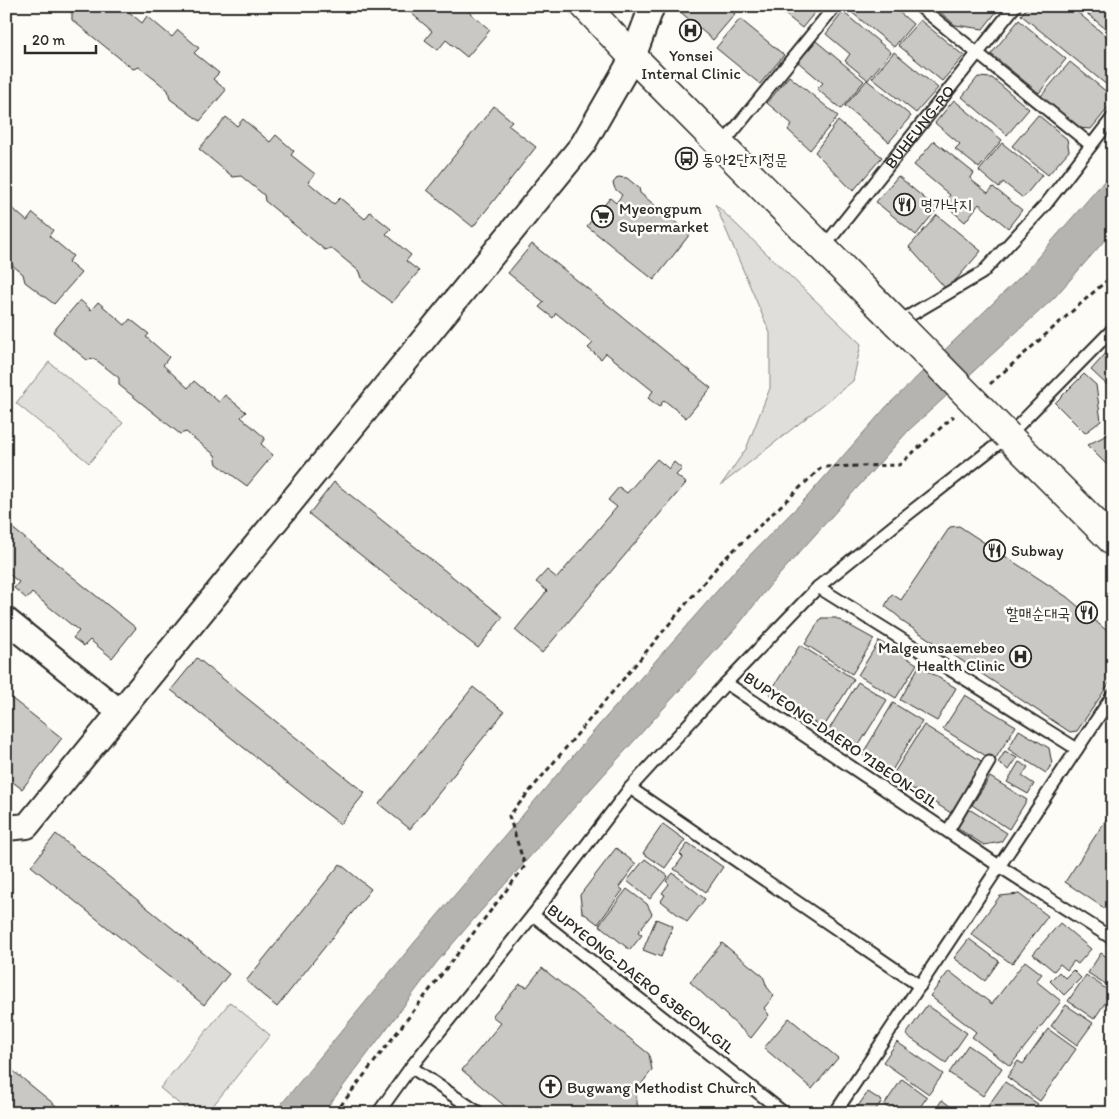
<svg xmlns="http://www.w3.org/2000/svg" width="1119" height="1119" font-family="Itim,'Poor Story',sans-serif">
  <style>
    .green { fill: #dfdeda; stroke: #858482 }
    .water { fill: #b5b4b1; stroke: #7e7d7b }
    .building { fill: #c9c8c4; stroke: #2b2b2b }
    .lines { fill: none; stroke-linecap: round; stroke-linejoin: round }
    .service-casing { stroke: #2b2b2b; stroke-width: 15 }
    .minor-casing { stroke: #2b2b2b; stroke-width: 28 }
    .secondary-casing { stroke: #2b2b2b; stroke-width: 31 }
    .path { stroke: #2b2b2b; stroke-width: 3; stroke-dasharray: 5 4; stroke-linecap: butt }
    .service { stroke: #fdfcf7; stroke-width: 11 }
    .minor { stroke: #fdfcf7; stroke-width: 24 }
    .secondary { stroke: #fdfcf7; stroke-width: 28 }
    .secondary-bridge-casing { stroke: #2b2b2b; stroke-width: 31; stroke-linecap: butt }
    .secondary-bridge { stroke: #fdfcf7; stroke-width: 28 }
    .labels { text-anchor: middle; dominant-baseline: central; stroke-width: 5; stroke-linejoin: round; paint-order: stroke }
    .poi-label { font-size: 16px; fill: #2b2b2b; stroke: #fdfcf7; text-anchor: start }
    .street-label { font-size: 16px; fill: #2b2b2b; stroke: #fdfcf7 }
  </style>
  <rect width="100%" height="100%" fill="#fdfcf7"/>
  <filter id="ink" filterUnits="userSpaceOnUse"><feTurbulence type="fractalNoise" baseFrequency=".02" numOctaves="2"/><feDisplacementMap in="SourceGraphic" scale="10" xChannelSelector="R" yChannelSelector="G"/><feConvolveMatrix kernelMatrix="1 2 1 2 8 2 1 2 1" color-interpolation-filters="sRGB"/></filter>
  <g filter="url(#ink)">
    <path class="green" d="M715,204L861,344L853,381L721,485L746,449L770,388V333Z
      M49,362L123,423L89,463L16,403Z
      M230,1002L270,1035L207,1113H190L160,1088Z"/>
    <path class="water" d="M1113,171V231L1054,298L909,430L771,584L735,629L480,912L437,962L323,1113H274L414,943L600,724L738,567L807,497L886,407L1024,273Z"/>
    <path class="building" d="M63,6H122L142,23L147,16L172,37L178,30L199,48L194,53L219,73L213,79L226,90L200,121L170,99L168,90L139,67L133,69L72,20V13Z
      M403,6H462L490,30L467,57L446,40L438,50L425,40L432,31Z
      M677,6H726L735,14L713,40L677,9Z
      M775,6H820L802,28Z
      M853,6H892L913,24L894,47L850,11Z
      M933,6H1001L983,29L955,25Z
      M1028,6H1070L1113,42V90L1021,15Z
      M1078,6H1113V35Z
      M843,12L891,52L868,80L845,61L850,54L826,34Z
      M740,19L784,55L760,84L716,48Z
      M920,20L964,56L942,81L898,45Z
      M1019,20L1066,59L1039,93L991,54Z
      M816,41L864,81L841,109L817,89L823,83L798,62Z
      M894,52L938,88L916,113L872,78Z
      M1070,62L1113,97V102L1091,129L1077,128L1041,96Z
      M789,76L838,116L810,150L788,130L792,124L767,103Z
      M978,77L992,78L1029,109L1007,135L962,97Z
      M867,80L911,116L889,142L845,106Z
      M954,100L1002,140L979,168L955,149L960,144L935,123Z
      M494,106L512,121L508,125L536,147L473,227L427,190Z
      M1038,115L1067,139L1069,151L1048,175L1012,146Z
      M226,117L237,126L243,119L270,142L276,135L294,151L291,155L315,174L308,182L334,204L340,198L365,219L370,212L391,229L386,234L411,255L406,261L419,271L392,303L363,281L360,272L331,248L325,250L265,201L264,195L241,176L233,177L199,149Z
      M838,121L882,157L853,191L815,152Z
      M934,141L974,173L970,179L988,193L993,187L1022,210L1008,228L979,204L965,222L943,203L950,195L914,165Z
      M1002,143L1042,175L1023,198L1003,182L999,188L979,171Z
      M898,176L937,209L916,235L876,202Z
      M618,177L627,178L639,188L640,193L690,234L654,280L587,226L610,198L616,203L622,195L615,189L613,183Z
      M6,203L27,221L33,213L53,230L49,236L73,256L68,262L81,273L54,304L25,282L23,274L6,260Z
      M937,215L981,251L947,290L909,247Z
      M532,244L711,388L686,418L664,400L659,407L648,398L653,391L606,353L601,359L588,348L593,343L556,313L553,318L539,307L544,302L508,273Z
      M80,300L91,310L98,302L125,325L130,319L149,334L146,337L169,357L163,365L188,388L194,381L219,402L225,395L246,412L241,417L265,438L261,444L273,455L247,486L217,464L215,455L186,432L180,434L119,385V378L95,359L87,360L53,332Z
      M1108,351L1113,356V387L1106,384L1091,370Z
      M1084,374L1096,385L1101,421L1085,433L1055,403Z
      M1111,433L1113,435V471L1087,445Z
      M657,459L669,469L674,462L682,469L676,475L686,483L542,653L515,630L547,591L536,582L547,570L557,578L617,507L608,500L619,487L627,493Z
      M334,482L503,617L478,648L309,514Z
      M6,523L136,628L112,658L90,640L84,646L73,638L79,631L32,593L27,599L14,588L19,582L6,572Z
      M959,526L1067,597L1113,636V678L1077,731L1070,732L903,622L899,617L885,606L892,594L901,600L950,527Z
      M821,618H836L874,639L852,674L805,644Z
      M879,641L917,664L896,698L858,675Z
      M800,645L854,679L823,728L769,694Z
      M197,658L365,793L340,824L171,690Z
      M919,666L956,688L937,721L900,700Z
      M858,682L887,700L857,748L828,731Z
      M473,687L504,712L410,829L379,804Z
      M6,694L62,738L22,789L6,777Z
      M965,695L1016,726L994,761L943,729Z
      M893,703L922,721L891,772L862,755Z
      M924,725L983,762L951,813L892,776Z
      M1019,730L1049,748L1052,764L1046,773L1008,749Z
      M1005,751L1017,758L1009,770L998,763Z
      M1019,762L1028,767L1022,776L1034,784L1028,794L1007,782Z
      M990,777L1027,800L1009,829L972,805Z
      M969,809L1007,833L1001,842L984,845L957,828Z
      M1113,809V914L1065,882Z
      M663,824L685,840L665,868L643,853Z
      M56,834L229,974L204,1005L31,866Z
      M688,843L723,867L706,892L674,869L683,857L680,854Z
      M616,848L636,864L619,887L623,890L598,924L582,912L580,895Z
      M645,859L668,876L650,899L627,881Z
      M340,864L371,889L277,1007L246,981Z
      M673,873L705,899L687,922L661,901L665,895L662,893L669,884L666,881Z
      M627,889L647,904L652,914L638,932L642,935L630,950L599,925Z
      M1019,894L1048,916L1012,964L971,934L1000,896Z
      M656,919L673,926L661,957L643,950Z
      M1060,923L1091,949L1078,964L1074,961L1067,970L1060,964L1054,971L1033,954Z
      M969,939L999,961L985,981L954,958Z
      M722,943L763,976L767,987L774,996L764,1008L769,1015L751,1038L690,982Z
      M1101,953L1113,961L1112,988L1088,973Z
      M1025,961L1042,974L1036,981L1061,1001L1010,1066L972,1037L976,1032L930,996L949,971L992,1004Z
      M542,968L649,1054L652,1070L636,1091L638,1113H513L462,1070L501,1023L492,1016L520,984L527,987Z
      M1073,970L1081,978L1064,995L1050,981L1059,972L1065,978Z
      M1086,975L1112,993L1094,1019L1068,1001Z
      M927,1005L967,1033L946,1063L906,1035Z
      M1066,1005L1093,1023L1077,1045L1051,1026Z
      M789,1018L838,1058L812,1089L764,1048Z
      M1048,1029L1076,1049L1040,1101L1007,1077L1018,1061L1023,1064Z
      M897,1042L943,1074L929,1094L883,1062Z
      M968,1045L1002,1068L983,1096L949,1073Z
      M6,1065L65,1113H6Z
      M902,1079L927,1097L916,1113H896L884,1105Z
      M1005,1082L1038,1104L1032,1113H983Z
      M868,1092L882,1101L876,1109L881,1113H853Z
      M942,1100L959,1113H933Z"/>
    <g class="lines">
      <defs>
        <g id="service">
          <path d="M919,6L1091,145"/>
          <path d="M722,145L835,6"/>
          <path id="s1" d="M823,248L1015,6"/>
          <path d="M897,323L982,273L1046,204L1113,117"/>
          <path d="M818,587L1077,749"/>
          <path d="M726,683L999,866L1113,939"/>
          <path d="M630,788L920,986"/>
          <path d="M948,831L989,762"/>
          <path d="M533,915L784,1113"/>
          <path d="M411,1067L479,1113"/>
          <path d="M378,1113L411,1067L533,915L630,788L726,683L818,587L907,515L1008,436L1113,329"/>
          <path d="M835,1113L1113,695"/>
        </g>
        <path id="minor" d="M6,620L120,712
          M6,828L27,826L583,144L633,57L652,6"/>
        <path id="secondary" d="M585,6L633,57L897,323
          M1008,436L1113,541"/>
      </defs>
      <use href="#service" class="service-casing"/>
      <use href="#minor" class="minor-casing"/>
      <use href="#secondary" class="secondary-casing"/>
      <path class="path" d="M990,384L1113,275
        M335,1113L525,866L509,816L721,562L822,467L899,465L954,416"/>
      <use href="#service" class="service"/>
      <use href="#minor" class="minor"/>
      <use href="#secondary" class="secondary"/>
      <defs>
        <path id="secondary-bridge" d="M897,323L1008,436"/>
      </defs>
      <use href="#secondary-bridge" class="secondary-bridge-casing"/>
      <use href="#secondary-bridge" class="secondary-bridge"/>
    </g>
  </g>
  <defs>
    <symbol id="hospital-ring" viewBox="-11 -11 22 22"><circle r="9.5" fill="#fdfcf7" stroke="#2b2b2b" stroke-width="1.5"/><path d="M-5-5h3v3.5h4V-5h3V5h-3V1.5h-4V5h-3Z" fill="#2b2b2b"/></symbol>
    <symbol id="bus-ring" viewBox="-11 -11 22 22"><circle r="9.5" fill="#fdfcf7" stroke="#2b2b2b" stroke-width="1.5"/><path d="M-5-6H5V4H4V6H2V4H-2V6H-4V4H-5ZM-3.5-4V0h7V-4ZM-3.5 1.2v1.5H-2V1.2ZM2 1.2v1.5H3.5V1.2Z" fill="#2b2b2b"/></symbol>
    <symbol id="restaurant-ring" viewBox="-11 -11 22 22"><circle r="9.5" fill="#fdfcf7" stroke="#2b2b2b" stroke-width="1.5"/><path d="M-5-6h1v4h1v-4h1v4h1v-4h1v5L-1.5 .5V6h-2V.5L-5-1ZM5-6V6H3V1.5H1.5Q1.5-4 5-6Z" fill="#2b2b2b"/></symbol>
    <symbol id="supermarket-ring" viewBox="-11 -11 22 22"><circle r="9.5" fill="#fdfcf7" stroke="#2b2b2b" stroke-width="1.5"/><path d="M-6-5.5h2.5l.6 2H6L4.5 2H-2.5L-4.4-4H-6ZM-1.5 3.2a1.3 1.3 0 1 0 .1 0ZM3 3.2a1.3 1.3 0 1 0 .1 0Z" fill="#2b2b2b"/></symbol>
    <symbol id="church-ring" viewBox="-11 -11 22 22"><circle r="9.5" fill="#fdfcf7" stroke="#2b2b2b" stroke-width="1.5"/><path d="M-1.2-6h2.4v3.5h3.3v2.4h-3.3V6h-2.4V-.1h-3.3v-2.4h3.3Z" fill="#2b2b2b"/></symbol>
  </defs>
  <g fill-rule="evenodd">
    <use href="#hospital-ring" x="678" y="18" width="25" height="25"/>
    <use href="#bus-ring" x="674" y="146" width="25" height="25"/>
    <use href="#restaurant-ring" x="892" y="192" width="25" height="25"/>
    <use href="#supermarket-ring" x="590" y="204" width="25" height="25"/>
    <use href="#restaurant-ring" x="982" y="538" width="25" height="25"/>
    <use href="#restaurant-ring" x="1074" y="600" width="25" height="25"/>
    <use href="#hospital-ring" x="1008" y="644" width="25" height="25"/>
    <use href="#church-ring" x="538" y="1074" width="25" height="25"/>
  </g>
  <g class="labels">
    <g class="poi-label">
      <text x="691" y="55" text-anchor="middle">Yonsei<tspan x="691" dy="18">Internal Clinic</tspan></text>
      <text x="702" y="159">동아2단지정문</text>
      <text x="920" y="204">명가낙지</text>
      <text x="619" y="208">Myeongpum<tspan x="619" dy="18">Supermarket</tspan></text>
      <text x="1011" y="550">Subway</text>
      <text x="1070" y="613" text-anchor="end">할매순대국</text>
      <text x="1005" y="647" text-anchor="end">Malgeunsaemebeo<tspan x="1005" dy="18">Health Clinic</tspan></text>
      <text x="567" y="1087">Bugwang Methodist Church</text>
    </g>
    <g class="street-label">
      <text stroke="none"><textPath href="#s1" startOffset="155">BUHEUNG-RO</textPath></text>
      <text transform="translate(841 740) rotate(34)">BUPYEONG-DAERO 71BEON-GIL</text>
      <text transform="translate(641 979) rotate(38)">BUPYEONG-DAERO 63BEON-GIL</text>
    </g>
  </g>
  <rect width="1119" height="1119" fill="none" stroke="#fdfcf7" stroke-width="25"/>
  <rect x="12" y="12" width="1094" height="1094" fill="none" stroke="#2b2b2b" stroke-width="2" filter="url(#ink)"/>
  <path d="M25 45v8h71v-8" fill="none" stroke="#2b2b2b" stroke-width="2.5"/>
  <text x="32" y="45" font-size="15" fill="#2b2b2b" stroke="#fdfcf7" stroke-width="4" paint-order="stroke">20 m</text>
</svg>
